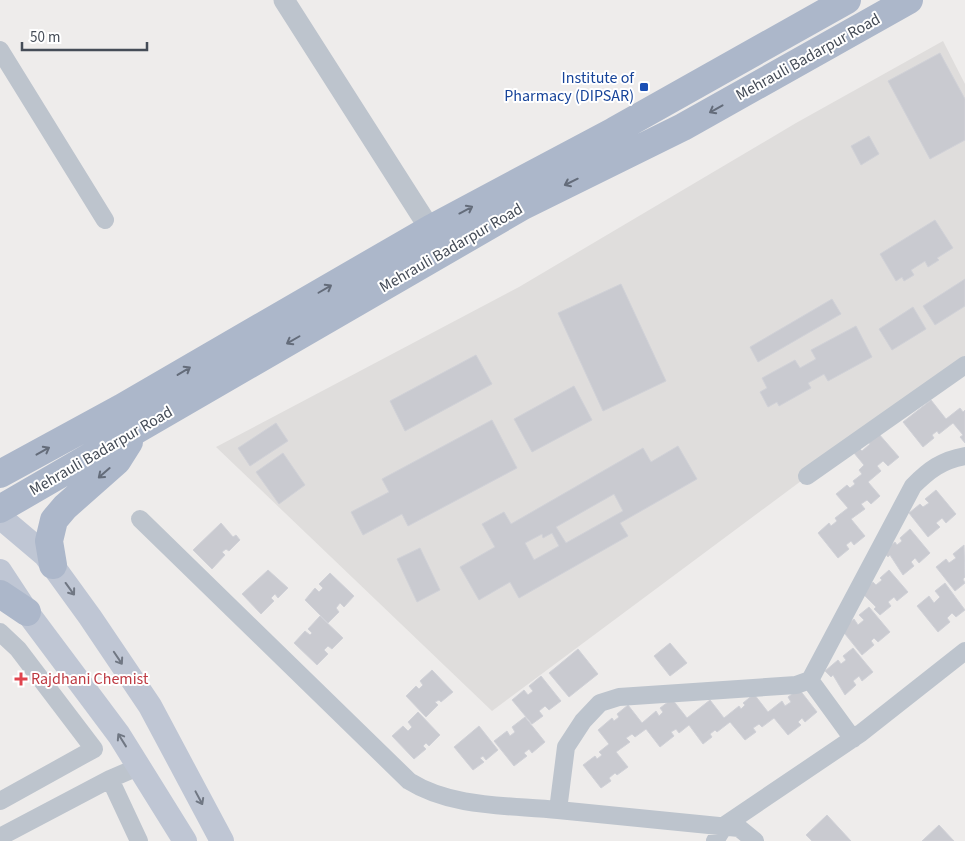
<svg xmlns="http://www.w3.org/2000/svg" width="965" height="841" font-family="'Source Sans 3',sans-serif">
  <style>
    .education { fill: #dfdddc }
    .building { fill: #c9cad0; stroke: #d0d1d7; fill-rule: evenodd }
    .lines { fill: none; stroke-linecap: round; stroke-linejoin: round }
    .minor { stroke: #bdc4cd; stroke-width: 18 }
    .tertiary { stroke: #bdc4cd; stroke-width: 21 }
    .secondary { stroke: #bfc6d4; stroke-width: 24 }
    .primary { stroke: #acb7ca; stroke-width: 28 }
    .oneway { stroke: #646c7a }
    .oneway2 { stroke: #707783 }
    .transit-dot { fill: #1a4fb4; stroke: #fff; stroke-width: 2 }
    .health-dot { fill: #e0444e; stroke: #fff; stroke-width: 2 }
    .labels { text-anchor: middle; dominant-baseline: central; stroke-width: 4; stroke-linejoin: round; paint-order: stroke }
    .street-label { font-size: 16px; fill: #454c57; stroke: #fff }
    .transit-label { font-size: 16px; fill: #164399; stroke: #fff; text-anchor: end }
    .health-label { font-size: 16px; fill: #be3a42; stroke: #fff; text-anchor: start }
  </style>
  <rect width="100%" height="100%" fill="#eeeceb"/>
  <path class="education" d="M943,41L965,84V359L492,711L216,447L519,287L796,123Z"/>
  <path class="building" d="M940,53L965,99V140L930,159L888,81Z
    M869,136L879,154L861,165L851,146Z
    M935,220L953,248L937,258L939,260L928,267L925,261L911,270L914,275L904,281L902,277L896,281L880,254Z
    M965,279V306L935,325L923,306Z
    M621,284L666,381L603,411L558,313Z
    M832,299L841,314L758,362L750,347Z
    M913,307L926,329L892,350L879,329Z
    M856,326L872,357L828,381L824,374L808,383L811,388L779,406L777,402L768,407L760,392L767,388L762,378L795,360L800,368L816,359L811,350Z
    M476,355L492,384L405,431L390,401Z
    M574,386L592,420L532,452L514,419Z
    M931,400L946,419L960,408L963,412L965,410V443L960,437L963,435L953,423L939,434L937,431L932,435L934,438L923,447L903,422Z
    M492,420L517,468L408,526L402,514L363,535L351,512L389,492L382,479Z
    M276,423L288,441L250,466L238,448Z
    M878,433L899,457L888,466L883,461L877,466L881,471L868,482L880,496L871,504L867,500L861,504L865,509L851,519L865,536L854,545L851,541L846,545L849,549L838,558L818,533L829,523L831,526L837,521L835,518L848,508L836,494L847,485L850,488L855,484L853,481L862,474L859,470L864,465L854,453L859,448L862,451L870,444L868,441Z
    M678,446L697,479L620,523L628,536L519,598L510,582L479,600L460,567L495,547L482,524L504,512L511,524L643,448L651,462ZM614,494L623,511L566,543L556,527ZM552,533L559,546L534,560L525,543L542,534L543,538Z
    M283,453L305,485L279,504L256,472Z
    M936,490L956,514L946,523L942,518L936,523L940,527L928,537L909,513L920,504L923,507L929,503L925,499Z
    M221,523L233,537L236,535L240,540L229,551L226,549L222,552L225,555L212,569L193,550Z
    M910,529L930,553L919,563L915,558L911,562L914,566L903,575L890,555L888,557L883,551L895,542L897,545L902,541L900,538Z
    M964,545L965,577L963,579L965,583L955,591L936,567L946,559L949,563L956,558L953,554Z
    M420,548L440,590L417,602L397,559Z
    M268,570L288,588L278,598L275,594L271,598L274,601L261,614L242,594Z
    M889,570L908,592L897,601L894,597L888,602L891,606L880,615L874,609L876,607L861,592L873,582L876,585L882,580L880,578Z
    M330,573L354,596L344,607L340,603L336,608L339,612L328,623L305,600L315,588L319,592L323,588L319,584Z
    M945,583L965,610L956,617L952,613L947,618L950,622L938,632L917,606L929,596L934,603L940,597L935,591Z
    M869,607L890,632L878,642L874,638L871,641L874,645L862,655L841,629L854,619L858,625L864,620L859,615Z
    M320,616L343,638L332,649L328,646L324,650L328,654L317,665L294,643L305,631L310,635L312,633L308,629Z
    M670,643L687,663L670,676L654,656Z
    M853,648L873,672L862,681L859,676L853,681L856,685L845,695L833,675L831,677L825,671L838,660L841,664L846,660L843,656Z
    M578,649L598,674L569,697L549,673Z
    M432,670L453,692L441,702L439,700L435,702L438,705L426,717L406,696L416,686L419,689L423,685L420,681Z
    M541,676L561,701L549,710L545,706L539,711L543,716L532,724L512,700L524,690L528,695L533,691L529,686Z
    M799,689L817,712L805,722L802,718L798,722L801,725L788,735L774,718L762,727L759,724L753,728L756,732L745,740L730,722L717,732L715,730L710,734L712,737L703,744L689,725L679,733L676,729L671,732L674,736L660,747L646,729L635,737L632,734L626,738L630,742L616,752L628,767L617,775L615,773L609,778L611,781L601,788L583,765L595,756L597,759L602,755L599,752L609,744L598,730L612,718L614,721L619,717L617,714L628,705L642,723L656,711L659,716L663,712L660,708L672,699L687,718L710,700L724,718L739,706L741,709L745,705L743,703L754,694L768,712L782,701L785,706L791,702L788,697Z
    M418,712L440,735L429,746L426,743L423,746L426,749L414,759L392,736L403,726L408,731L412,727L408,722Z
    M525,717L545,742L532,753L529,749L524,753L527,756L514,766L494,741L507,731L510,736L515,732L512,727Z
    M479,726L498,750L486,760L483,756L480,758L484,762L473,770L454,747Z
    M827,815L851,841H812L806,835Z
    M939,825L954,841H922Z"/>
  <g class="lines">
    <path class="minor" d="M0,50L105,220
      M807,476L965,365
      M140,519L409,781C452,808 508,805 558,810L566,747L583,721L600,703L619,697L796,685L810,680L913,486C929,470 942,460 965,456
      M0,632L18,649L94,749L0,801
      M810,680L853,739
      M110,779L139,841
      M558,810L739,828L755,841
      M0,837L110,779L138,767
      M715,841L725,825L861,733L965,651"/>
    <path class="tertiary" d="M284,0L430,229"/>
    <path class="secondary" d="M0,517L45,555L90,617L150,706L222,841
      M0,571L27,612L119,735L185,841"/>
    <path class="primary" d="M0,474L121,408L430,229L614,131L847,0
      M0,509L523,206L683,127L909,0
      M53,565L49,541L54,520L65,507L117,461L129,442
      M0,594L27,612"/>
  </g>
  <defs><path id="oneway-shaft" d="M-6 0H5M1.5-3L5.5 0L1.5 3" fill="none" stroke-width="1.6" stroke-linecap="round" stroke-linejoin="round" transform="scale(1.25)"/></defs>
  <g class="oneway">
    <use href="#oneway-shaft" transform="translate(716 109) rotate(151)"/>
    <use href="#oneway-shaft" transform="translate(571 182) rotate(154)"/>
    <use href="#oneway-shaft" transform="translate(466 210) rotate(-28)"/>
    <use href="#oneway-shaft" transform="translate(325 289) rotate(-30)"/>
    <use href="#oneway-shaft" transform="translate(293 340) rotate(150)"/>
    <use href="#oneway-shaft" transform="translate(184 371) rotate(-31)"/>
    <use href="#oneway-shaft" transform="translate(43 451) rotate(-29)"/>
    <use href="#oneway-shaft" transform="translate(104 473) rotate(139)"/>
  </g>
  <g class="oneway2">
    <use href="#oneway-shaft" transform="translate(70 589) rotate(54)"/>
    <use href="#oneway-shaft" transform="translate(118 658) rotate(56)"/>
    <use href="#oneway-shaft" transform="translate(122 740) rotate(-122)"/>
    <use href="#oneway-shaft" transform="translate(199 798) rotate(62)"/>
  </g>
  <rect class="transit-dot" x="639" y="82" width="10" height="10" rx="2.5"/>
  <path class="health-dot" d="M18.5 671.5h5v5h5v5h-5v5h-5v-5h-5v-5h5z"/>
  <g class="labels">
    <g class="street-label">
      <text transform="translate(808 57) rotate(-29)">Mehrauli Badarpur Road</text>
      <text transform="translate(451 248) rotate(-30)">Mehrauli Badarpur Road</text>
      <text transform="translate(101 451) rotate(-30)">Mehrauli Badarpur Road</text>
    </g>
    <g class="transit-label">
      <text x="634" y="78">Institute of<tspan x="634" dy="18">Pharmacy (DIPSAR)</tspan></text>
    </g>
    <g class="health-label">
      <text x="31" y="679">Rajdhani Chemist</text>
    </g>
  </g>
  <path d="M22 42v8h125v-8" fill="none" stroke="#454c57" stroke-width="2.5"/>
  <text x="30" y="42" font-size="15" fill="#454c57" stroke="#ffffff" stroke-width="4" paint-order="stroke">50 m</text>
</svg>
